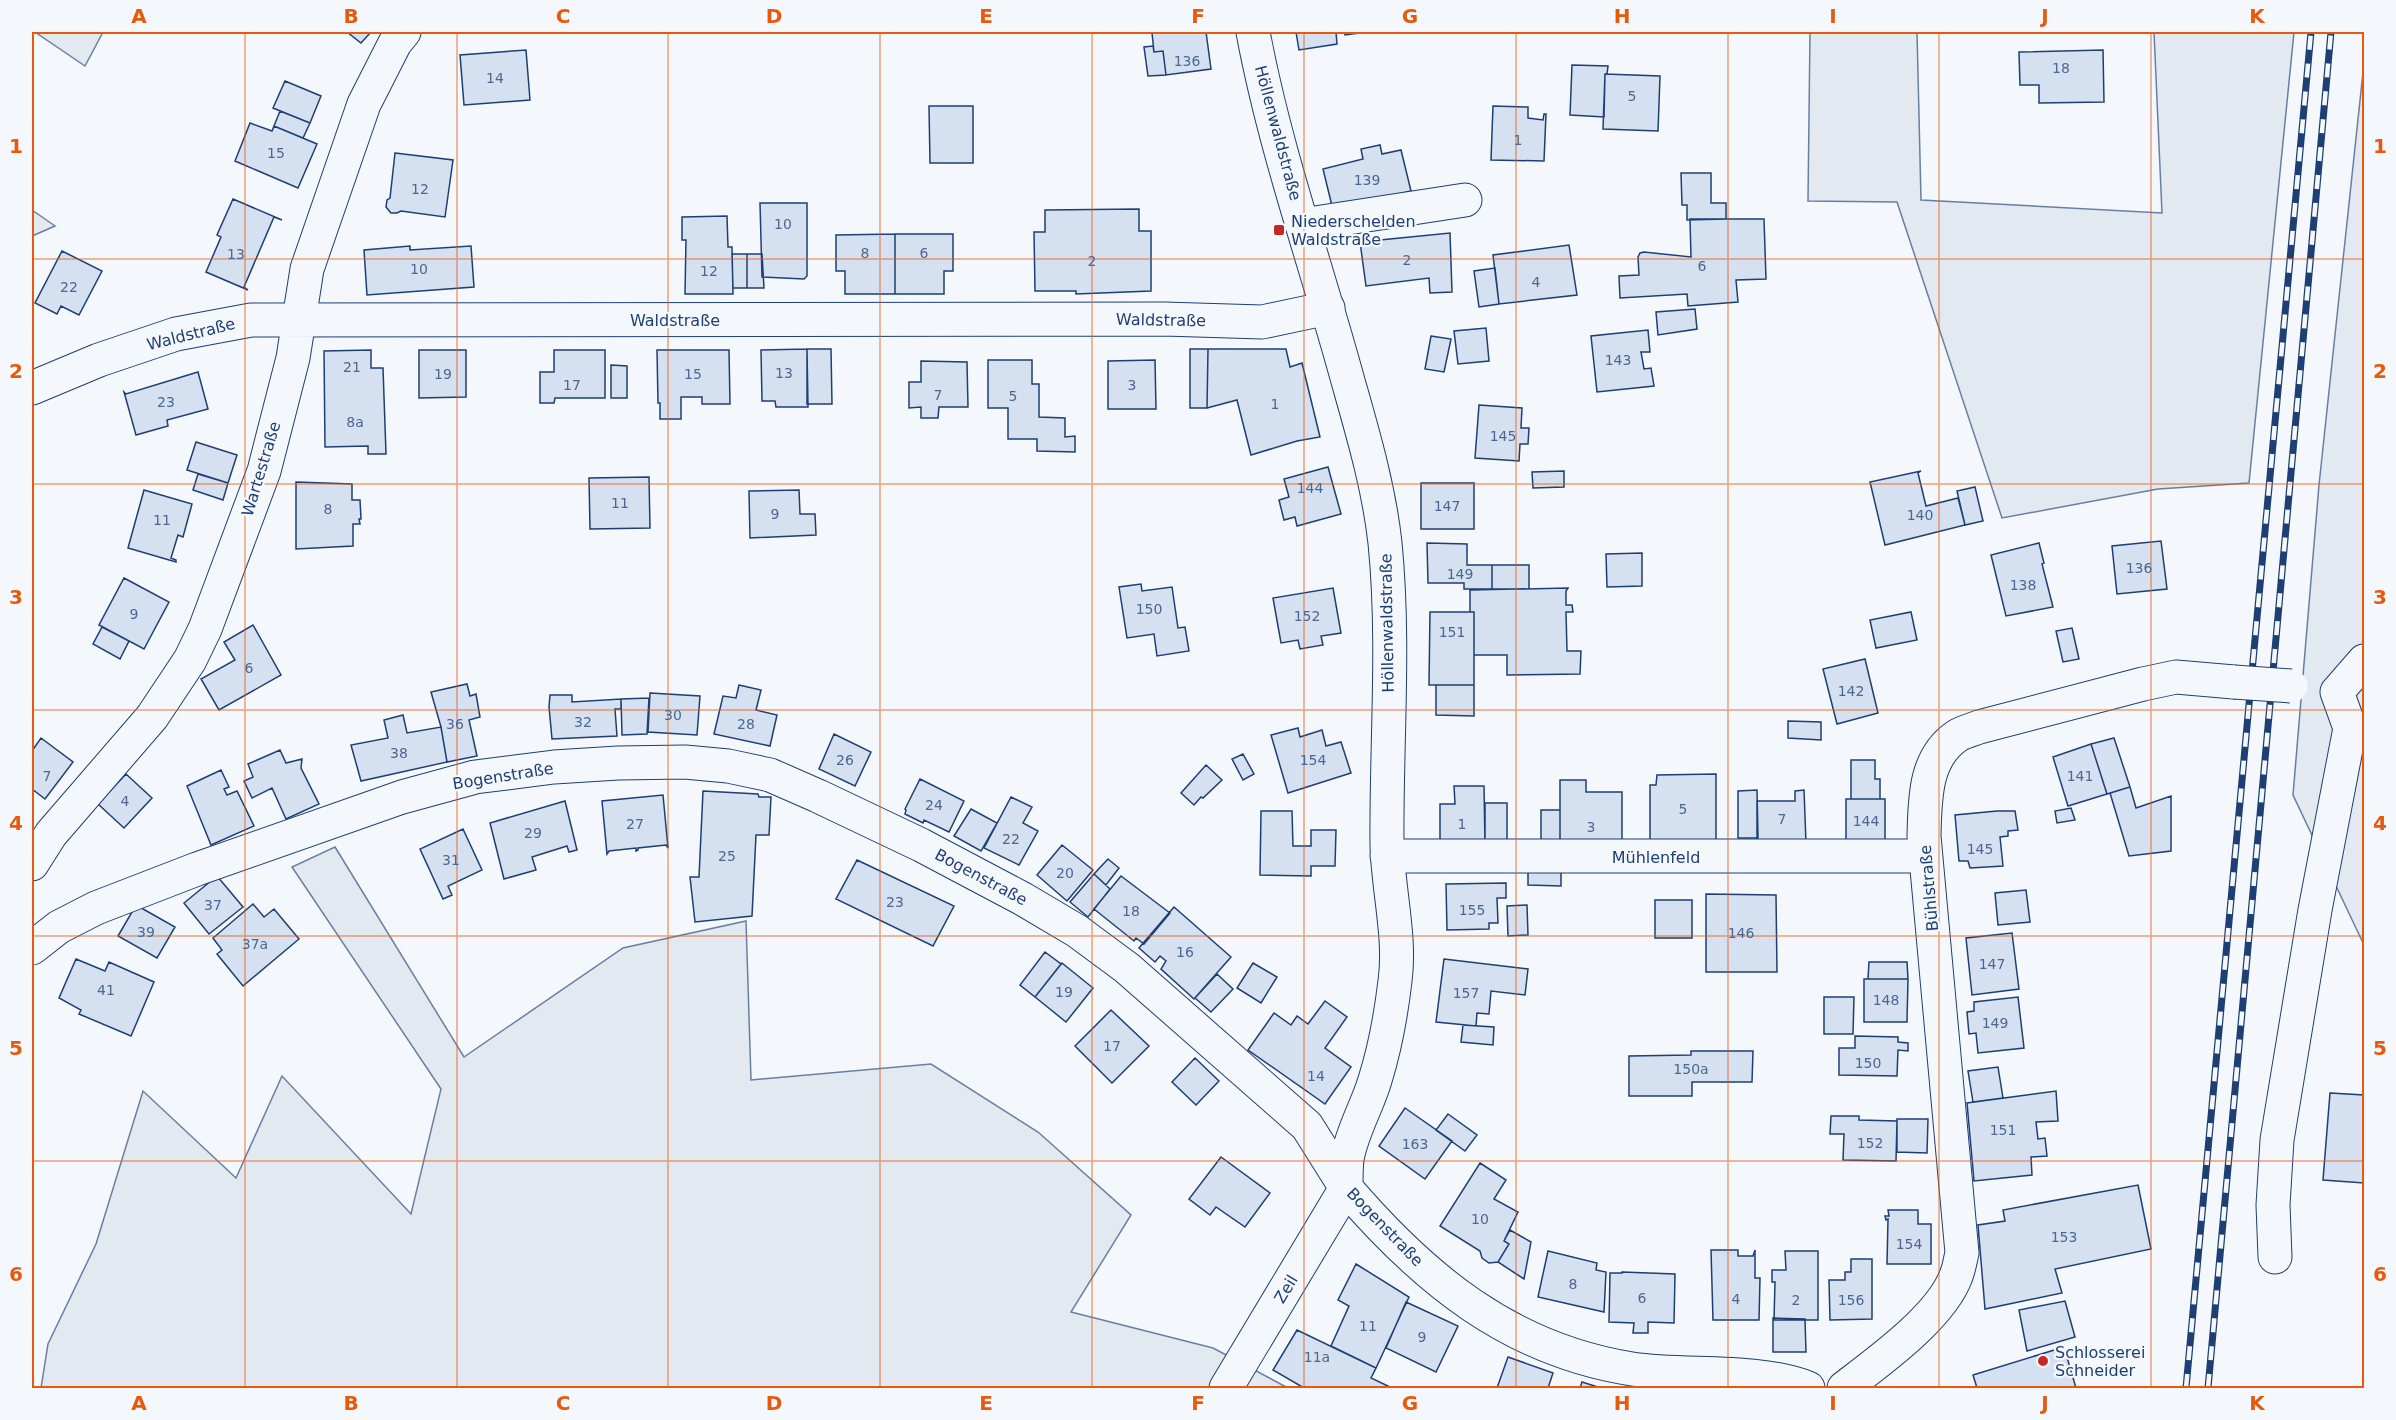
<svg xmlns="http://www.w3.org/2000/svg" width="2396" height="1420" font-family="'DejaVu Sans',sans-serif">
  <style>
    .green { fill: #e3e9f0; stroke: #687fa3; stroke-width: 1.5 }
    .building { fill: #d5e0f0; stroke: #1d3f73; stroke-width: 1.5 }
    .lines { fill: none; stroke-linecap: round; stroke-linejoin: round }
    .street-casing { stroke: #1d3f73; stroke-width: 35 }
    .secondary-casing { stroke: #1d3f73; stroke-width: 35 }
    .street { stroke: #f4f7fb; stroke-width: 33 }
    .secondary { stroke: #f4f7fb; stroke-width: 33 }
    .rail-casing { stroke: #1d3f73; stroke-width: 7 }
    .rail { stroke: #f4f7fb; stroke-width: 4.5; stroke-dasharray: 14; stroke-linecap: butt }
    .street-bridge-casing { stroke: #1d3f73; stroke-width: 35; stroke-linecap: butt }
    .street-bridge { stroke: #f4f7fb; stroke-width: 33 }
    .grid { fill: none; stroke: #e8590c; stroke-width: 1.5; stroke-opacity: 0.55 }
    .poi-dot { fill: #c62828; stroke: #f4f7fb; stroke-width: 2 }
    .labels { text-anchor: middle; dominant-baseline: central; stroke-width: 4.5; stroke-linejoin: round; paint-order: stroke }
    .number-label { font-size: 14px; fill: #4b6792 }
    .street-label { font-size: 16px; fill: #1d3f73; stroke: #f4f7fb }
    .poi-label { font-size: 16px; fill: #1d3f73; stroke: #f4f7fb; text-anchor: start }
    .neatline { fill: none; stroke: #e8590c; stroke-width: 2 }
    .grid-label { font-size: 20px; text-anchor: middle; font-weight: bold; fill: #e8590c }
  </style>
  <rect width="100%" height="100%" fill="#f4f7fb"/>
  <path class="green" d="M35,32H103L85,66Z
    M1810,32H1917L1921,200L2162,213L2154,32H2294L2249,483L2158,489L2002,518L1897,202L1808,201Z
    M2364,63V945L2293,795L2319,485Z
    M32,210L55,226L32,236Z
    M335,847L464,1057L623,948L746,921L751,1080L931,1064L1038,1132L1131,1215L1071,1312L1213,1348L1288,1388H41L48,1344L96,1244L143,1091L236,1178L282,1076L411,1214L441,1089L292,867Z"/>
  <path class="building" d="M347,32H371L361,43Z
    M1169,32H1206L1211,69L1166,75L1163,51L1154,52L1152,33Z
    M1296,32H1336L1337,44L1299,50Z
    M1345,32H1368L1345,35Z
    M1153,46L1154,52L1163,51L1166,75L1148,76L1144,47Z
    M526,50L530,100L464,105L460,55Z
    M2103,50L2104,102L2039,103V85H2020L2019,52Z
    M1572,65L1608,66L1607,74H1605L1604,117L1570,115Z
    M1605,74L1660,76L1658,131L1603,129Z
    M285,81L321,96L310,123L273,108Z
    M929,106H973V163H930Z
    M1493,106L1528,107V118L1543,120L1544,114H1546L1544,161L1491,160Z
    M280,111L310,123L303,138L274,126Z
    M250,123L272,131L274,126L317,144L298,188L235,161Z
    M1380,145L1382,154L1401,150L1411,191L1333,210L1323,169L1363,159L1361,149Z
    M395,153L453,160L445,217L401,211L397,213H391L386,207L387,200L390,198Z
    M1681,173H1711V203H1726V219L1687,220V205H1682Z
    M233,199L282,220L274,217L244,287L248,290L206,272L221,237L217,235Z
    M760,203H807V276L804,279L762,277Z
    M1139,209V231H1151V291L1076,294V291H1035L1034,232H1045V210Z
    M727,216L728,247H732L733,294H685L686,240H682V217Z
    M1690,219H1764L1766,279L1736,280L1738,302L1688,306L1687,294L1620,298L1619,276L1639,275L1638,257L1640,253L1644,252L1691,257Z
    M1450,233L1452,292L1430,293L1429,278L1366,286L1360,242Z
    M895,234H953V271H944V294H895Z
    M895,234V294H845V271H836V235Z
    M1569,245L1577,295L1499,304L1493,255Z
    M410,246V250L471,246L474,287L367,295L364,250Z
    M62,251L102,271L79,315L61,306L57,314L35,303Z
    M732,254H747V288H733Z
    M747,254H762L764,288H747Z
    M1495,268L1499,304L1479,307L1474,271Z
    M1695,309L1697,329L1658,335L1656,312Z
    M1486,328L1489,361L1458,364L1454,331Z
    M1648,330L1650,352H1641L1644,369L1651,368L1654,386L1597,392L1591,336Z
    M1431,336L1451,339L1444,372L1425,369Z
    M807,349H831L832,404H807Z
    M807,349L808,407H776L775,401H762L761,350Z
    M1190,349H1208L1207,408H1190Z
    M1208,349H1286L1290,367L1302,363L1320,437L1297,441L1251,455L1237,400L1207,408Z
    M371,350V368H383L386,454H368V446L325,447L324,351Z
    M419,350H466V397L419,398Z
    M554,350H605V398H555L554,403H540V372H554Z
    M657,350H729L730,404H702V397H681V419H660V403H658Z
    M988,360H1032V384H1039V417L1065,418V437L1075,436V452L1037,451V439H1008V408H988Z
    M1155,360L1156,409H1108V361Z
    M921,361L967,362L968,407H939L938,418H921V407L909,408V382H921Z
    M611,365L627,366V398H611Z
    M198,372L208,409L167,420L168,426L136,435L124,392L126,394Z
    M1479,405L1522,408L1521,428H1529L1528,444H1520L1519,461L1475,458Z
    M196,442L237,455L228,483L187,470Z
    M1328,467L1341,514L1297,526L1295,517L1284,520L1279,500L1289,497L1284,479Z
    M1564,471V487L1533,488L1532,472Z
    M1921,471L1918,473L1926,506L1958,498L1965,525L1885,545L1870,482Z
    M198,474L228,483L223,500L193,490Z
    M649,477L650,528L590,529L589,478Z
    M296,482L352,484V500H360L361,519H359L360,524H353V546L296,549Z
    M1421,483H1474V529H1421Z
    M1975,487L1983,521L1965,525L1957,491Z
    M144,490L192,504L183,537L178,535L171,558L176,560V562L128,548Z
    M799,490L800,514H815L816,535L750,538L749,491Z
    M2161,541L2167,589L2117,594L2112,546Z
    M1427,543L1467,544V565H1492V589H1464V583H1428Z
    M2039,543L2044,563L2042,564L2053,607L2006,616L1991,555Z
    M1642,553V586L1607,587L1606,554Z
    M1492,565H1529V589H1492Z
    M124,578L169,602L144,649L99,625Z
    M1141,584L1142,591L1172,587L1178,628L1185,627L1189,651L1157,656L1154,634L1127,638L1119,587Z
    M1333,588L1341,633L1321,636L1323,645L1300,649L1298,640L1281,643L1273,598Z
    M1568,588L1566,591V605H1572L1573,612H1566L1567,651H1581L1580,674L1507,675V655H1474V612H1470V590Z
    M1430,612H1474V685H1429Z
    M1911,612L1917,640L1876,648L1870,620Z
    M253,625L281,675L219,710L201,679L235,660L224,642Z
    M102,627L129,641L120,659L93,644Z
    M2072,628L2079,659L2063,662L2056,631Z
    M1865,659L1878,713L1837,724L1823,669Z
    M467,684L470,696L476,694L480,717L469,720L477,756L447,762L441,727L431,692Z
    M739,685L761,690L756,710L777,715L770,746L714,734L723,696L736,698Z
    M1436,685H1474V716L1436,715Z
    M650,693L700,696L697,735L648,732Z
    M550,695H572V702L621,699V709H615L617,736L552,739L549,707Z
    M649,698L647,734L622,735L621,699Z
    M403,715L407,733L441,727L447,762L361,781L351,745L388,738L384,720Z
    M1788,721L1821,722V740L1788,738Z
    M1298,728L1300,737L1322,730L1326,746L1341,742L1351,773L1288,793L1271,735Z
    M834,734L871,752L855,786L819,769Z
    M41,738L73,762L45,799L32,789V751Z
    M2114,738L2130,787L2107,794L2091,744Z
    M2091,744L2107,794L2068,806L2053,757Z
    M280,750L286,763L302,759L301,768L319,804L286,819L272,788L252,798L244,781L253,777L248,764Z
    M1243,754L1254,774L1243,780L1232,759Z
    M1851,760H1875V779H1880V799H1851Z
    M1206,765L1222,780L1203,798L1201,797L1194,805L1181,793Z
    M221,770L229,787L224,789L227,795L237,791L254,826L211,845L187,786Z
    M126,774L152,798L124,828L98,804Z
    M1716,774V843L1650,844V785H1656L1657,775Z
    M920,779L964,801L949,832L924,820L923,823L905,814L906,810L905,809Z
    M1560,780H1586V792H1622V844L1560,843Z
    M1454,786H1484L1485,845H1440V804H1455Z
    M2130,787L2136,808L2171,796V851L2129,856L2110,793Z
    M1757,790L1758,838H1738V791Z
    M1804,790L1806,843H1757V801H1795V791Z
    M703,791L758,794L759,797H771L769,835H756L752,916L695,922L690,877H699Z
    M663,795L668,848L666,845L638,848V850L636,851V848L609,851L607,854L602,801Z
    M1011,797L1032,807L1023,823L1038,831L1019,865L984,848Z
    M1846,799H1885V842H1846Z
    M565,801L577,850L569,852L567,846L532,857L536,870L504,879L490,823Z
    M1485,803H1507V845H1485Z
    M2071,808L2075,820L2057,823L2055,811Z
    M971,809L997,823L981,851L954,836Z
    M1541,810H1560V843H1541Z
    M1261,811H1292L1293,846H1311V830H1336L1335,866H1311V876L1260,875Z
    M1997,811H2015L2018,830L2008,831V836L2000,837L2003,866L1970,868L1968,861H1959L1955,815Z
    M463,829L482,870L448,886L452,895L443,899L420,849Z
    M1062,845L1093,870L1067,901L1037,875Z
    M1108,859L1119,868L1106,885L1094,874Z
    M857,860L954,906L933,946L836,899Z
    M1528,869H1561V886L1528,885Z
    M1094,874L1110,889L1088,917L1070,902Z
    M217,876L243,907L209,934L184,903Z
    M1121,876L1170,913L1144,944L1136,938L1134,941L1094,909Z
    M1506,883V898H1497L1498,923H1489V929L1447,930L1446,884Z
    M2026,890L2030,922L1998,925L1995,893Z
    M1706,894L1776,895L1777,972H1706Z
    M1655,900H1692V938H1655Z
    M253,904L264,917L274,909L299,939L243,986L217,954L222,950L213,938Z
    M136,905L175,927L157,958L118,936Z
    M1527,905L1528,935L1508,936L1507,906Z
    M1174,907L1231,957L1194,999L1161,969L1166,961L1160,956L1155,962L1139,948Z
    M2012,933L2019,989L1972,995L1966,938Z
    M1045,952L1061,964L1035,997L1020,985Z
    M76,959L105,971L109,962L154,982L131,1036L79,1014L81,1010L59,998Z
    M1444,959L1528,969L1525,995L1491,991L1489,1014L1477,1013L1476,1026L1436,1022Z
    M1869,962H1907L1908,979H1868Z
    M1062,963L1093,988L1066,1022L1035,997Z
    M1253,963L1277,977L1261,1003L1237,988Z
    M1217,974L1233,989L1211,1012L1195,998Z
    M1864,979H1908L1907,1022H1864Z
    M1824,997H1854L1853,1034H1824Z
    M2018,997L2024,1048L1978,1053L1976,1033L1969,1034L1967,1012L1974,1011V1002Z
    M1325,1001L1347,1017L1325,1048L1351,1067L1325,1104L1248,1050L1274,1013L1291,1025L1297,1016L1308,1024Z
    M1111,1010L1149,1046L1112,1083L1075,1046Z
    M1463,1025L1494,1027L1493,1045L1461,1042Z
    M1855,1036L1898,1037V1042L1908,1043V1051L1898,1050L1897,1076L1839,1075V1048H1855Z
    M1691,1051H1753L1752,1082H1692V1096H1629V1056L1691,1055Z
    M1195,1058L1219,1081L1196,1105L1172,1082Z
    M1998,1067L2003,1098L1973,1102L1968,1071Z
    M2056,1091L2058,1121L2036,1122L2038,1139L2045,1138L2047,1156L2031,1157L2032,1175L1974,1181L1967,1103Z
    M2330,1093L2364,1095V1183L2323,1180Z
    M1405,1108L1452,1141L1425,1179L1379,1146Z
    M1448,1114L1477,1135L1465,1151L1436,1130Z
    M1831,1116H1859V1120L1897,1121L1896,1161L1843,1160L1844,1134H1830Z
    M1897,1119H1928L1927,1153L1897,1152Z
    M1221,1157L1270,1193L1245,1227L1216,1207L1210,1215L1189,1199Z
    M1480,1163L1506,1180L1494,1199L1518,1212L1504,1241L1509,1244L1498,1262L1489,1263L1482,1258L1480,1251L1440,1226Z
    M2138,1185L2151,1249L2055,1269L2062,1293L1985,1309L1978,1225L2005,1221L2003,1210Z
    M1888,1210H1918V1224H1931V1264H1887L1888,1219L1886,1220L1885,1216H1889Z
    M1510,1230L1531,1242L1524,1279L1498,1262L1509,1244L1504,1241Z
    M1711,1250H1738V1256H1753L1755,1250V1278H1760L1759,1320H1713Z
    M1548,1251L1597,1263L1596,1270L1606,1272L1604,1312L1538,1297Z
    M1785,1251H1818V1320H1774L1775,1282H1772V1270H1786Z
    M1851,1259H1872V1319L1830,1320L1829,1280H1845V1272H1851Z
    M1356,1264L1409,1297L1376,1368L1331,1346L1349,1306L1338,1300Z
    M1622,1272L1675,1274L1674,1323L1648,1322V1333H1633L1634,1323L1609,1322L1610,1273H1622Z
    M2065,1301L2075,1337L2027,1351L2019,1310Z
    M1406,1302L1458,1326L1436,1372L1386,1348Z
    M1773,1318L1805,1319L1806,1352H1773Z
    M1297,1330L1376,1368L1371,1378L1392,1388H1304L1273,1370Z
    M2064,1347L2076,1388H1977L1973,1375Z
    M1508,1357L1553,1373L1548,1388H1497Z
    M1582,1382L1601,1388H1580Z"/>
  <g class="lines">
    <defs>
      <path id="street" d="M1302,225L1465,200
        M32,388L99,360L176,334L251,320L1164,319L1262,322L1328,308
        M2337,692L2364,661
        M1387,856H1925
        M32,864L51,834L152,717L190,660L205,629L264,471L293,358L307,269L364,104L395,43L404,32
        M32,948L59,927L96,908L197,869L402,797L475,777L554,767L618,763L685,762L728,766L770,775L818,796L921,845L1023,899L1077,931L1127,968L1307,1126L1346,1188L1226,1388
        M2275,1257L2273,1205L2277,1140L2315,910L2350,728L2337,692
        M1844,1388C1878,1362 1941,1317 1956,1276C1959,1269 1960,1261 1962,1253L1924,836C1925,801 1924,758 1957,736C1963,732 1972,730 1979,727L2143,684L2176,677L2234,682"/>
      <path id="secondary" d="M1253,32C1275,150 1316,264 1348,381C1363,434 1379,488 1385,543C1395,643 1386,745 1387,845C1388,890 1401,937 1395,981C1391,1015 1385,1048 1375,1080C1367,1107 1352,1131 1347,1159C1346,1168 1346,1179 1346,1188C1424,1279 1510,1350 1632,1369C1687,1377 1757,1368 1808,1388"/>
    </defs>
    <use href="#street" class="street-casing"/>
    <use href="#secondary" class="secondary-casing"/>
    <use href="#street" class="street"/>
    <use href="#secondary" class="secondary"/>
    <defs>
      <path id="rail" d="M2186,1388L2311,32
        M2208,1388L2331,32"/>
    </defs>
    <use href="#rail" class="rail-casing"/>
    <use href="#rail" class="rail"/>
    <defs>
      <path id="street-bridge" d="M2234,682L2291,686"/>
    </defs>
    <use href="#street-bridge" class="street-bridge-casing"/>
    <use href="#street-bridge" class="street-bridge"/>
  </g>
  <path class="grid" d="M245,32V1388M457,32V1388M668,32V1388M880,32V1388M1092,32V1388M1304,32V1388M1516,32V1388M1728,32V1388M1939,32V1388M2151,32V1388M32,259H2364M32,484H2364M32,710H2364M32,936H2364M32,1161H2364"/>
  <g class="poi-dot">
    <rect x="1273" y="224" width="12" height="12" rx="3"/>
    <circle cx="2043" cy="1361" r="6"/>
  </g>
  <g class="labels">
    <g class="number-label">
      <text x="1187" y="61">136</text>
      <text x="2061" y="68">18</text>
      <text x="495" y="78">14</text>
      <text x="1632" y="96">5</text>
      <text x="1518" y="140">1</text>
      <text x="276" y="153">15</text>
      <text x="1367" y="180">139</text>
      <text x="420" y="189">12</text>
      <text x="783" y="224">10</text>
      <text x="865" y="253">8</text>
      <text x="924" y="253">6</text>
      <text x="236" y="254">13</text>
      <text x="1407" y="260">2</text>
      <text x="1092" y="261">2</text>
      <text x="1702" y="266">6</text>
      <text x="419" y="269">10</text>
      <text x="709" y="271">12</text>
      <text x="1536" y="282">4</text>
      <text x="69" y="287">22</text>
      <text x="1618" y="360">143</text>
      <text x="352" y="367">21</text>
      <text x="784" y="373">13</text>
      <text x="443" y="374">19</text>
      <text x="693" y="374">15</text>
      <text x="572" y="385">17</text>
      <text x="1132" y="385">3</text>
      <text x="938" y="395">7</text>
      <text x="1013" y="396">5</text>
      <text x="166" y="402">23</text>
      <text x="1275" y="404">1</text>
      <text x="355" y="422">8a</text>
      <text x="1503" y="436">145</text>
      <text x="1310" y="488">144</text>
      <text x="620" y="503">11</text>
      <text x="1447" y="506">147</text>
      <text x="328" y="509">8</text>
      <text x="775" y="514">9</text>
      <text x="1920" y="515">140</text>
      <text x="162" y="520">11</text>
      <text x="2139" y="568">136</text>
      <text x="1460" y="574">149</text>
      <text x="2023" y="585">138</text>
      <text x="1149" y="609">150</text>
      <text x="134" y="614">9</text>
      <text x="1307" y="616">152</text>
      <text x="1452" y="632">151</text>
      <text x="249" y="668">6</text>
      <text x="1851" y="691">142</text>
      <text x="673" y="715">30</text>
      <text x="583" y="722">32</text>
      <text x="455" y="724">36</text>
      <text x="746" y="724">28</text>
      <text x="399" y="753">38</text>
      <text x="845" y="760">26</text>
      <text x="1313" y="760">154</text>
      <text x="47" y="776">7</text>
      <text x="2080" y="776">141</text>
      <text x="125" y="801">4</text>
      <text x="934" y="805">24</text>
      <text x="1683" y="809">5</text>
      <text x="1782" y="819">7</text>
      <text x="1866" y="821">144</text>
      <text x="635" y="824">27</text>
      <text x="1462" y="824">1</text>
      <text x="1591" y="827">3</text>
      <text x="533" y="833">29</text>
      <text x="1011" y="839">22</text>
      <text x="1980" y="849">145</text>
      <text x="727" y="856">25</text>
      <text x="451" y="860">31</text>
      <text x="1065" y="873">20</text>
      <text x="895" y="902">23</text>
      <text x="213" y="905">37</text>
      <text x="1472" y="910">155</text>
      <text x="1131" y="911">18</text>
      <text x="146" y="932">39</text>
      <text x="1741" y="933">146</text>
      <text x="255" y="944">37a</text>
      <text x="1185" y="952">16</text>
      <text x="1992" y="964">147</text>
      <text x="106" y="990">41</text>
      <text x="1064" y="992">19</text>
      <text x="1466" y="993">157</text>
      <text x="1886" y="1000">148</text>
      <text x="1995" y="1023">149</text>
      <text x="1112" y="1046">17</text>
      <text x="1868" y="1063">150</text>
      <text x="1691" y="1069">150a</text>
      <text x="1316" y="1076">14</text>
      <text x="2003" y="1130">151</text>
      <text x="1870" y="1143">152</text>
      <text x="1415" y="1144">163</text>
      <text x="1480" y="1219">10</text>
      <text x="2064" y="1237">153</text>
      <text x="1909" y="1244">154</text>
      <text x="1573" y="1284">8</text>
      <text x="1642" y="1298">6</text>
      <text x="1736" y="1299">4</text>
      <text x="1796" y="1300">2</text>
      <text x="1851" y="1300">156</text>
      <text x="1368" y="1326">11</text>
      <text x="1422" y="1337">9</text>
      <text x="1317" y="1357">11a</text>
    </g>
    <g class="street-label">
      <text transform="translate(1278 133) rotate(75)">Höllenwaldstraße</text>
      <text x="675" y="320">Waldstraße</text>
      <text transform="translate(1161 320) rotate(1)">Waldstraße</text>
      <text transform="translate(191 334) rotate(-14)">Waldstraße</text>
      <text transform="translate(261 469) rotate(-73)">Wartestraße</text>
      <text transform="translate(1387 623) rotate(-91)">Höllenwaldstraße</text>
      <text transform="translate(503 776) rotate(-9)">Bogenstraße</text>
      <text x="1656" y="857">Mühlenfeld</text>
      <text transform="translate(981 877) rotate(28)">Bogenstraße</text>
      <text transform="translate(1929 888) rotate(-95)">Bühlstraße</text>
      <text transform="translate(1385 1227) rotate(46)">Bogenstraße</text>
      <text transform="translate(1286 1289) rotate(-59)">Zeil</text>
    </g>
    <g class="poi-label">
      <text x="1291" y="221">Niederschelden<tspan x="1291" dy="18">Waldstraße</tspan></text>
      <text x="2055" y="1352">Schlosserei<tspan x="2055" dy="18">Schneider</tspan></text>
    </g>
  </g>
  <rect width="2396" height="1420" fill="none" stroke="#f4f7fb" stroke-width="66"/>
  <rect x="33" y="33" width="2330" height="1354" class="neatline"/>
  <g class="grid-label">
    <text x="139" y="23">A</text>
    <text x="351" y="23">B</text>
    <text x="563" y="23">C</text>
    <text x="774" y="23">D</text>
    <text x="986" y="23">E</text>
    <text x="1198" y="23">F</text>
    <text x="1410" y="23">G</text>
    <text x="1622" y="23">H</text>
    <text x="1833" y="23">I</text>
    <text x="2045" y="23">J</text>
    <text x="2257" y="23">K</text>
    <text x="16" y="153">1</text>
    <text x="2380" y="153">1</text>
    <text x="16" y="378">2</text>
    <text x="2380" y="378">2</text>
    <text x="16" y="604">3</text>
    <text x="2380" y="604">3</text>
    <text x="16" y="830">4</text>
    <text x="2380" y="830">4</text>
    <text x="16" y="1055">5</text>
    <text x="2380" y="1055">5</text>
    <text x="16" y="1281">6</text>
    <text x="2380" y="1281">6</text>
    <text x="139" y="1410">A</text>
    <text x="351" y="1410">B</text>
    <text x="563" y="1410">C</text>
    <text x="774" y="1410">D</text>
    <text x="986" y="1410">E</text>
    <text x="1198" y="1410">F</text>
    <text x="1410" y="1410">G</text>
    <text x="1622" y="1410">H</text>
    <text x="1833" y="1410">I</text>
    <text x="2045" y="1410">J</text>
    <text x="2257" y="1410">K</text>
  </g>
</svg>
